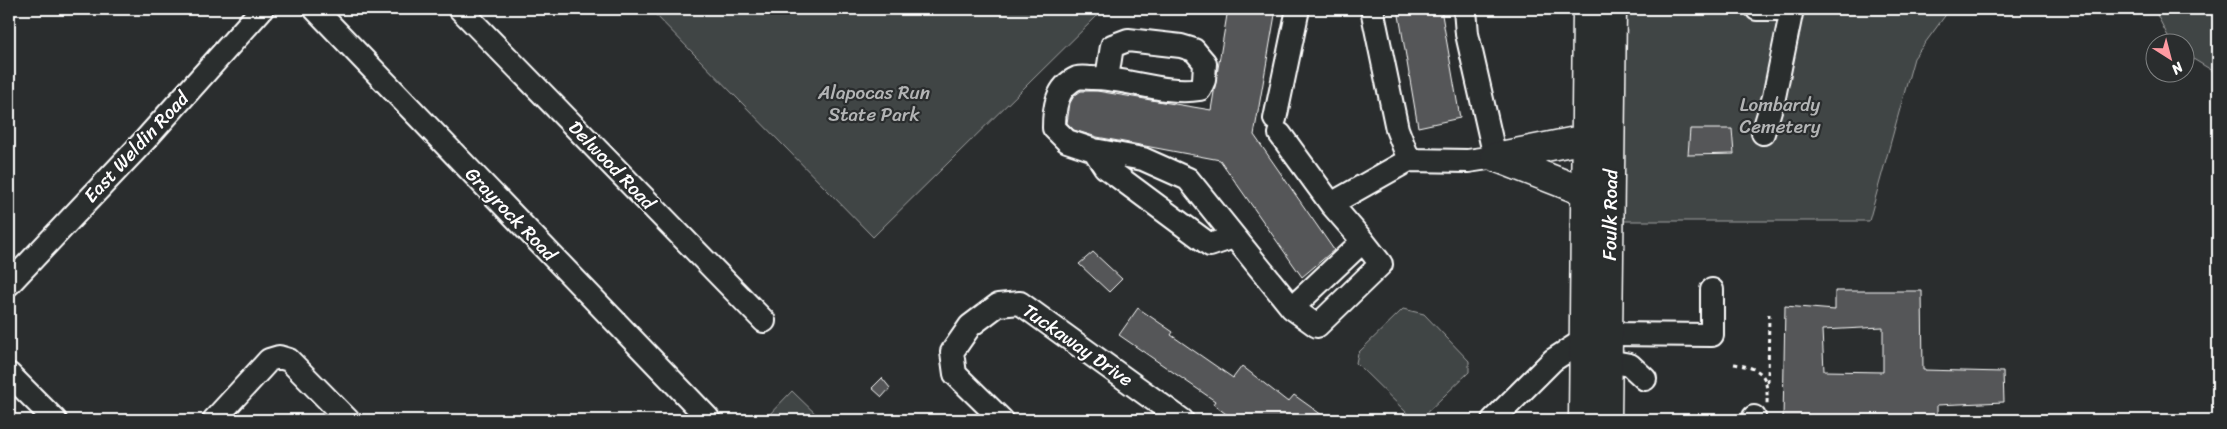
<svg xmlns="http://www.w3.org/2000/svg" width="2227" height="429" font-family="Sriracha,sans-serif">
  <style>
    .green { fill: #414445; stroke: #a0a2a2 }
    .building { fill: #555758; stroke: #fff; fill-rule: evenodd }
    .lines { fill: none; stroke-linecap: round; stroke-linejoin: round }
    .minor-casing { stroke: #fff; stroke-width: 26 }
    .major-casing { stroke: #fff; stroke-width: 31 }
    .path { stroke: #fff; stroke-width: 3; stroke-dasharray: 4 4; stroke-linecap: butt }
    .minor { stroke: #2a2d2e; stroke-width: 22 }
    .major { stroke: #2a2d2e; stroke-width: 28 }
    .labels { text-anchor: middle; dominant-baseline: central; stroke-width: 4.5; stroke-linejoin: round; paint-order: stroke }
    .park-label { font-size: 19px; fill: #b3b4b5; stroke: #2a2d2e }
    .street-label { font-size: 19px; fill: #fff; stroke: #2a2d2e }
  </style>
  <rect width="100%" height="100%" fill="#2a2d2e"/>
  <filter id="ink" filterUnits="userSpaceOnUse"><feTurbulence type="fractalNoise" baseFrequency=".02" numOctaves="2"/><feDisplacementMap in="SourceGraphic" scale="10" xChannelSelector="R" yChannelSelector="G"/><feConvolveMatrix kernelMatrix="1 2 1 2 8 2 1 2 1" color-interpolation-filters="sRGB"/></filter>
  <g filter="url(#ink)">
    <path class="green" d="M650,9H1104L873,237Z
      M1612,9H1950L1914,58L1869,221H1610Z
      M2154,9H2218V74L2185,54L2184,42H2171Z
      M1403,309L1424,314L1469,361V372L1420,419H1413L1356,363L1358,353Z
      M792,391L822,420H764Z"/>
    <path class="building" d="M1228,9H1276L1254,135L1334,250L1302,277L1220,160L1097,137L1074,130L1067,123L1070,103L1074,96L1081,91H1097L1211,110Z
      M1398,9H1441L1460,118L1418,127Z
      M1690,129H1732L1734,154L1688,155Z
      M1093,252L1122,279L1109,292L1079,264Z
      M1835,291H1922L1923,370L2003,372L2004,402L1937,405V420H1883L1824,416V420H1783L1785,306L1835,310ZM1883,327V372L1824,371L1822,330Z
      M1138,308L1173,332L1171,335L1233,378L1242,366L1288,402L1294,395L1329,420H1234L1213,404L1215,401L1119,335Z
      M882,378L890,388L882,397L872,388Z"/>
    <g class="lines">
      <defs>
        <path id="minor" d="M315,9L708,418
          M460,9L764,321
          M1372,9L1397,129L1409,160L1468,161L1495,157L1467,34L1465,9
          M1757,9H1788
          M1107,78L1112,46L1128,40L1181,46L1194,50L1205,63L1204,80L1200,89C1165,95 1128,78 1092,78C1088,78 1081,77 1077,78C1056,87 1054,109 1054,128L1067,141L1094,150L1143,159L1188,179L1292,308L1363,241L1331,204L1280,134
          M1275,119L1298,9
          M1763,133L1774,97L1792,9
          M1094,150L1105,167L1210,245L1234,237
          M1331,204L1409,160
          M9,284L145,140L262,9
          M1292,308L1317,326L1381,264L1363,241
          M1608,334L1712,335V290
          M1608,361L1630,365L1645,379
          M9,374L55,420
          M1754,417V420
          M214,420L269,360L279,357L289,360L348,420
          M1002,420L955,374L952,352L970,326L998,305L1020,303L1182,420
          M1493,420L1553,360L1584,340"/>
        <path id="major" d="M1495,157L1585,192
          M1495,157L1586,139
          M1583,420L1587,9
          M1607,420L1612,9"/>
      </defs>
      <use href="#minor" class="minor-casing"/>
      <use href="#major" class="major-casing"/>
      <path class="path" d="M1734,364C1764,369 1768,375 1767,405
        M1768,382L1769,312"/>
      <use href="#minor" class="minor"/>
      <use href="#major" class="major"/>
    </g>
  </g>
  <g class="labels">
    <g class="park-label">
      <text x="874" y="92">Alapocas Run<tspan x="874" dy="22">State Park</tspan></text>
      <text x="1780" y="104">Lombardy<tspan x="1780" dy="22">Cemetery</tspan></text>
    </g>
    <g class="street-label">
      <text transform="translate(136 147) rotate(-47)">East Weldin Road</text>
      <text transform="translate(612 165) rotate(46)">Delwood Road</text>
      <text transform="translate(511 214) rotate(46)">Grayrock Road</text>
      <text transform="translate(1610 215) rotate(-89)">Foulk Road</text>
      <text transform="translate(1078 345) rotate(35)">Tuckaway Drive</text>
    </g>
  </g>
  <rect width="2227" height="429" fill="none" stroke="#2a2d2e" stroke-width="30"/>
  <rect x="15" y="15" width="2197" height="399" fill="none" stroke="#fff" stroke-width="2" filter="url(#ink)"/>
  <g transform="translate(2170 58) rotate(144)"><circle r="24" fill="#2a2d2e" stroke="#7f8182"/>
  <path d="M0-4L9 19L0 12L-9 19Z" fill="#ff9aa2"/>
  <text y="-8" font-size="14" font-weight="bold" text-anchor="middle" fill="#ffffff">N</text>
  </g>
</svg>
